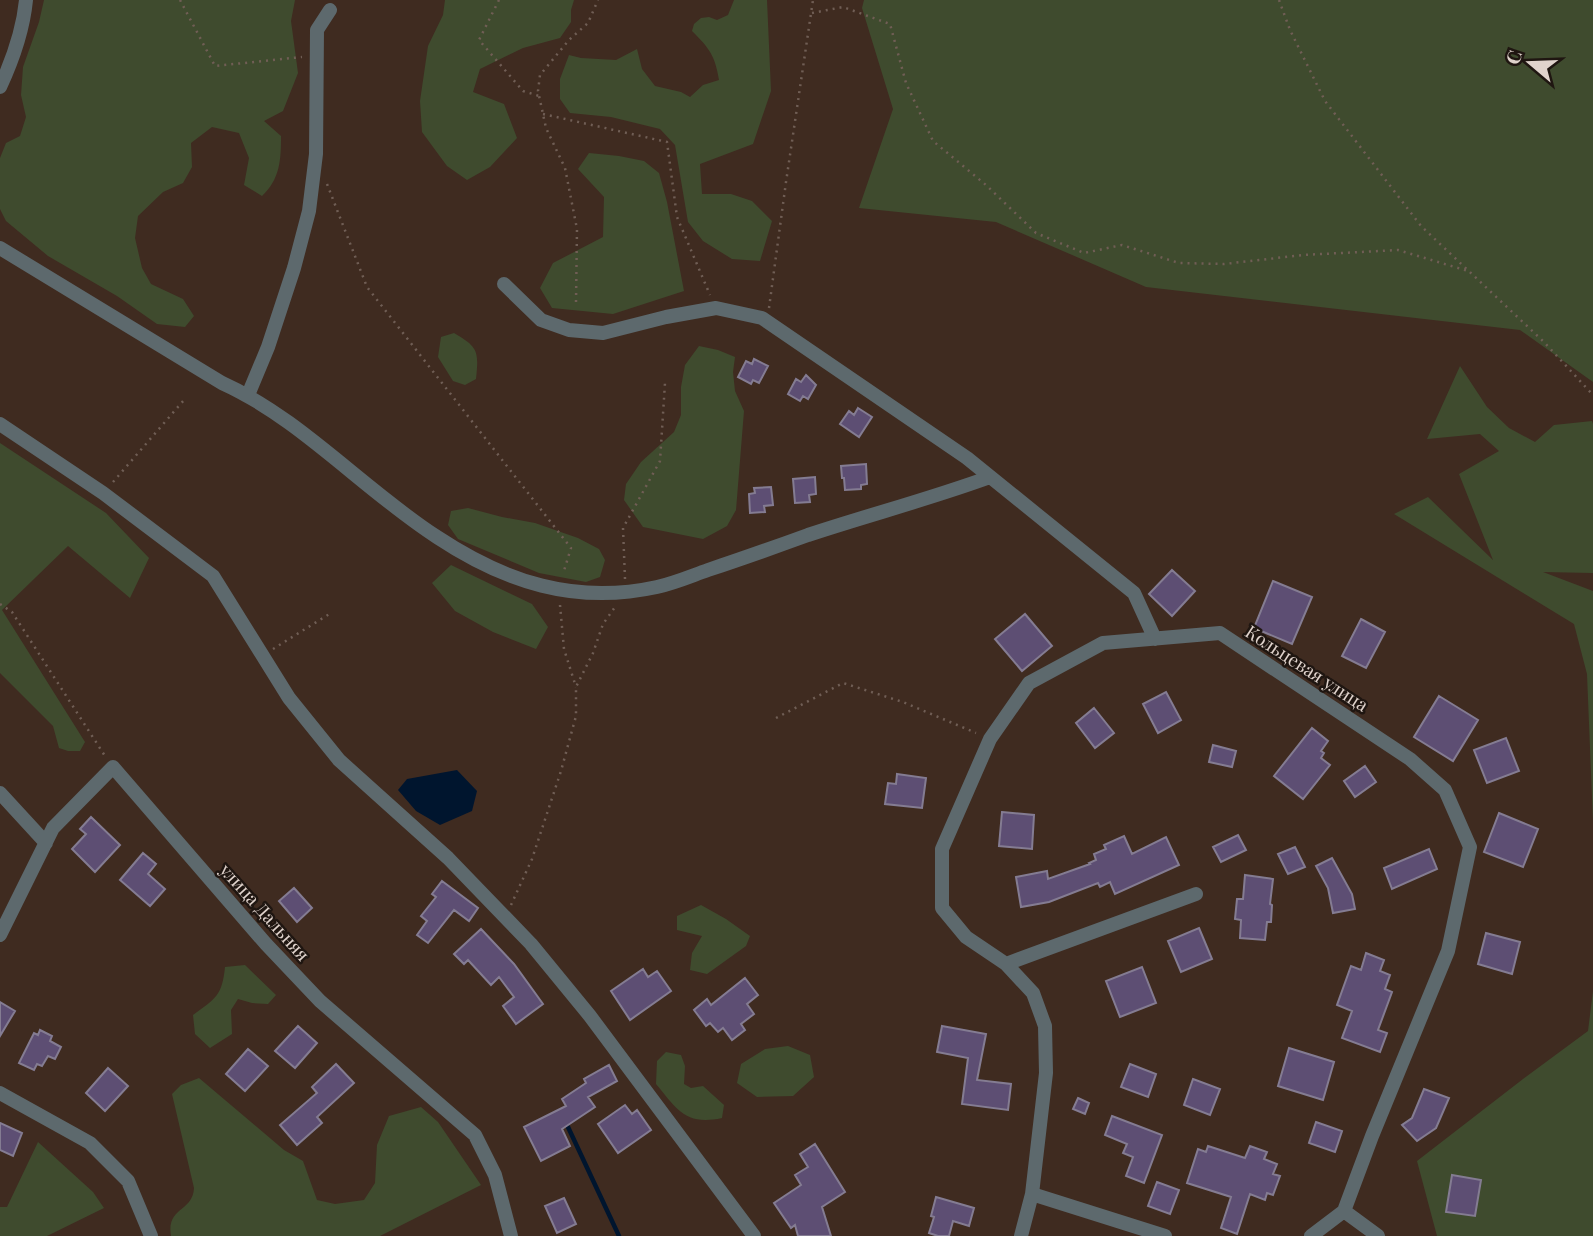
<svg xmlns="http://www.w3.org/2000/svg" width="1593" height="1236" font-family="'Playfair Display',serif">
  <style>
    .green { fill: #3f4b2e }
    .water { fill: #00152e }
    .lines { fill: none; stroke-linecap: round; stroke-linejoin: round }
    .stream { stroke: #00152e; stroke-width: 4.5 }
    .building { fill: #5d4e73; stroke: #847c92; stroke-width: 2 }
    .path { stroke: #705e55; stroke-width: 2.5; stroke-dasharray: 2 5; stroke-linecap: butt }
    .minor { stroke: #5d696d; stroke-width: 14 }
    .labels { text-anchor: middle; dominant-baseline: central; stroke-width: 5; stroke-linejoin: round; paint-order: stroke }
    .street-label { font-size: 18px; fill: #e0d3cc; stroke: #1f1611 }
  </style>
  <rect width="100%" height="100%" fill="#3f2b20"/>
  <path class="green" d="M44,0H295L291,21L298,73L283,111L264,121L281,136C281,160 280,179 262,196L244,185L249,158L239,133L212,127L191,143L192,167L183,183L163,192L138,216L135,238L142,268L151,284L183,299L194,316L185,327L157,324L117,296L48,256L6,221L0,209V158L6,143L20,136L26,117L21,95L23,67L39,22Z
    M445,0H574L571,10V22L560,38L523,48L480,69L473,92L504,104L517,138L490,167L467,180L447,166L422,132L420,101L428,46L443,15Z
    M734,0H767L771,91L753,144L700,164L702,194H731L752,201L772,221L760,261L732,259L703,241L688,222L675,145L660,129L611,117L570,113L560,99V79L569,55L581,58L616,60L637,49L642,69L655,86L681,92L690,97L703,85L719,80C715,55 709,48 692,31L694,24L701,18L709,17L717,20L728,15Z
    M864,0H1593V382L1520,330L1146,287L996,222L859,208L893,109L862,8Z
    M589,153L619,156L644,161L659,173L667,202L684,291L613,314L552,308L540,288L553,263L603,237L604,197L578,169Z
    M454,333C478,347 479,351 476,379L465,385L453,381L438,357L441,337Z
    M699,346L718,350L735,357L733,372L735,391L744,411L736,510L727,526L703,539L643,527L624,500L626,484L641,462L674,432L681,415V387L685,365Z
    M1460,366L1487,407L1509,428L1535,442L1554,425L1592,421L1593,424V573L1543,572L1593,591V822L1587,674L1574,624L1394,514L1428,497L1493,560L1459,474L1499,451L1480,434L1427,439Z
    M0,443L106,513L149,558L130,598L68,546L2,610L85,742L80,751H68L59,748L53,726L0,673Z
    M468,508L502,517L535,523L578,538L599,549L605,560L600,577L586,582L539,573L458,539L448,525L451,511Z
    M451,565L532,604L548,627L536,649L493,632L455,611L432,583Z
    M701,905L726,919L750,936L746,946L707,974L690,970L692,953L702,936L677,930V916Z
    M245,965L276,995L268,1004L252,1003L238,999L231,1010L232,1034L210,1048L195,1034L193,1015C216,998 222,996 225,967Z
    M1593,991V1236H1437L1417,1161L1523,1079L1588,1031Z
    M788,1046L810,1055L814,1077L793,1096L757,1097L737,1083L741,1064L765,1049Z
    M666,1052L681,1055L685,1066L684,1084L691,1088L703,1086L724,1105L722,1118C685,1126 677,1109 656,1084L657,1061Z
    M199,1078L284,1150L303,1161L317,1200L335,1204L364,1200L375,1183L377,1145L389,1116L421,1107L438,1122L481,1185L380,1236H171C166,1207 193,1212 194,1188L172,1094L181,1085Z
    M38,1142L93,1192L104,1208L47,1236H0V1207H7Z"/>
  <path class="water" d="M457,770L477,791L472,811L440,825L416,811L398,790L407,779Z"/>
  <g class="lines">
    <path class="stream" d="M568,1127L619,1236"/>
  </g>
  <path class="building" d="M754,359L768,366L759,383L753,380L751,384L738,377L746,361L752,364Z
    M806,375L816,385L808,399L803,396L800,401L788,394L796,379L801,382Z
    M858,408L872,417L859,437L840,424L849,411L854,415Z
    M866,464L867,484L861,485V489L845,490L844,478H842L841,466Z
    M815,477L816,494L809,495L810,502L795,503L793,479Z
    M771,487L773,505L764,506L765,512L750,513L749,494L755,493L754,488Z
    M1172,570L1195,591L1172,616L1149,594Z
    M1273,581L1312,597L1292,644L1254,628Z
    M1025,614L1052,646L1022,671L995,639Z
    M1361,619L1385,632L1366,668L1342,656Z
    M1166,692L1181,720L1158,733L1143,704Z
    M1439,696L1478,720L1453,761L1414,737Z
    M1094,708L1114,733L1095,748L1076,723Z
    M1312,728L1328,741L1321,751L1324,753L1321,758L1330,765L1303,799L1274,776Z
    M1506,738L1519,771L1487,783L1474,750Z
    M1213,745L1236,751L1232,767L1209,762Z
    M1365,766L1376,782L1355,797L1344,781Z
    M897,774L926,778L922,808L885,804L888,783L896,784Z
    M1002,812L1034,815L1032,849L999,846Z
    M1499,813L1538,829L1523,867L1484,852Z
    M91,817L120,845L95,872L72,849L86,834L80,829Z
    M1238,835L1246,850L1221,862L1213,847Z
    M1124,836L1132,854L1166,837L1179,865L1115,894L1110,882L1100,887L1098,883L1049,902L1021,907L1016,877L1047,871L1048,879L1090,864L1089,863L1096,860L1094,854L1106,849L1104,845Z
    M1295,847L1305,867L1288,874L1278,854Z
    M1429,849L1437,869L1392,889L1384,868Z
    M143,853L156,864L148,874L165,889L150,906L120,880Z
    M1332,858L1352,894L1355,909L1333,913L1328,888L1316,866Z
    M1245,875L1273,879L1270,904L1272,905L1271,922H1267L1265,940L1240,938L1241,920L1235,919L1237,899H1243Z
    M442,881L478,908L469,921L454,910L428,943L417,935L427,921L421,916L436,897L432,894Z
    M294,888L312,908L297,922L279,901Z
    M1199,928L1212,959L1181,972L1168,941Z
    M481,929L514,964L543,1004L516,1024L503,1006L514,997L499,977L491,985L468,960L464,964L454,954Z
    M1486,933L1520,942L1512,974L1478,964Z
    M1366,953L1384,960L1380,971L1390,975L1385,989L1392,992L1378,1030L1387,1033L1380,1052L1342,1038L1352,1011L1337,1005L1351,966L1361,970Z
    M1142,967L1156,1003L1120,1017L1106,981Z
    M643,969L648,977L657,971L671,991L630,1020L611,991Z
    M745,978L758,995L747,1004L754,1014L741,1024L745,1030L732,1040L723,1028L718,1032L710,1023L706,1026L694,1010L707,999L711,1005Z
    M0,1002L15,1011L0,1036Z
    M298,1026L317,1043L295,1068L275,1051Z
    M942,1026L986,1034L977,1080L1011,1084L1008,1110L962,1104L968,1058L937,1052Z
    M40,1030L52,1036L50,1041L61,1047L55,1059L48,1056L42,1066L37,1064L34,1070L19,1063L34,1033L38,1035Z
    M1289,1048L1334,1062L1323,1100L1278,1086Z
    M248,1049L268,1066L245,1091L226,1074Z
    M336,1064L354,1083L317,1117L322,1123L297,1145L280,1125L317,1093L312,1087Z
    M1130,1064L1156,1074L1148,1097L1121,1087Z
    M609,1065L617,1081L588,1097L595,1107L562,1129L570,1146L541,1161L524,1127L566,1106L562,1099L586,1083L584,1079Z
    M108,1068L128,1086L105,1111L86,1093Z
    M1193,1079L1220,1089L1210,1115L1184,1105Z
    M1424,1089L1449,1098L1436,1128L1417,1141L1402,1125L1412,1118Z
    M1078,1098L1089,1103L1085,1114L1073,1109Z
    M625,1105L632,1114L637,1110L651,1130L618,1153L598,1124Z
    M1112,1116L1162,1135L1144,1183L1126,1176L1133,1157L1123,1153L1127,1144L1105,1135Z
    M1316,1122L1342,1131L1335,1152L1309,1143Z
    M0,1123L22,1133L13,1156L0,1150Z
    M815,1144L845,1192L822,1207L831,1236H798L795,1225L791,1228L774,1203L801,1185L795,1175L808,1167L800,1154Z
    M1208,1146L1245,1158L1250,1146L1267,1152L1264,1159L1277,1164L1273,1174L1280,1176L1273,1195L1267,1193L1265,1200L1250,1194L1237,1234L1221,1228L1231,1197L1187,1183L1198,1149L1206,1152Z
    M1452,1175L1481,1180L1475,1216L1446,1212Z
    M1157,1182L1179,1190L1170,1214L1148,1206Z
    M936,1197L974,1208L969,1226L953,1221L949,1236H938L929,1233L934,1217L931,1216Z
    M564,1198L576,1224L557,1233L545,1206Z"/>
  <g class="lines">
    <path class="path" d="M180,0L215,66L302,57
      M499,0L479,40L523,91L539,96
      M1279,0L1290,30L1325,101L1421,226L1544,342L1593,395
      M812,13L843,7L890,24L906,83L933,141L986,185L1036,233L1084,253L1122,245L1179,263L1224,264L1303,255L1398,250L1468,271
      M543,114L667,142L677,217L710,295
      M327,184L367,287L571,548L563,574
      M576,302L577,229L565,168L546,128L538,91L540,75L569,40L588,23L598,0
      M769,308L786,182L813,0
      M113,482L184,400
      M625,579L623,528L660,461L665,383
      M0,604L12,612L105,756
      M560,605L564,649L576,687
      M273,649L331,613
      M776,718L843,683L903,702L976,733
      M511,905L532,859L561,771L576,716V687L593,653L603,624L615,607"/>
    <path class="minor" d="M0,87C13,59 23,31 26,0
      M0,248L222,383C300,418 364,490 437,537C505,582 575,605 657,587C675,583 691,576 708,570C741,559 775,547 808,535C868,515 930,499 990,477
      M504,284L541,320L569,330L603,333L666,317L716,308L762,318L967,458L1134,593L1155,639
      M248,395L268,347L294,268L309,211L316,154L317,30L330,10
      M0,424L103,493L213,576L289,698L339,760L448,858L531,944L590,1016L754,1236
      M0,793L46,843
      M0,935L53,828L113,767L266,944L320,1001L475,1135L495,1175L511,1236
      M1006,964L1196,894
      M0,1093L90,1143L128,1181L151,1236
      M1344,1211L1378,1236
      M1021,1236L1032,1194
      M1165,1236L1032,1194L1046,1073L1045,1026L1033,993L1006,964L966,937L942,908V849L990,739L1029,683L1103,643L1220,633L1410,759L1445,790L1470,847L1448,951L1372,1136L1344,1211L1311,1236"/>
  </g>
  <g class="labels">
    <g class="street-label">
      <text transform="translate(1307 668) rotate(33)">Кольцевая улица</text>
      <text transform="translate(265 912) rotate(48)">улица Дальняя</text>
    </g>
  </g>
  <g transform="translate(1530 63) rotate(289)" stroke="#1f1611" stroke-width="5" paint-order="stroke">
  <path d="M0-5L12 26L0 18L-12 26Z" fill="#e0d3cc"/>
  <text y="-10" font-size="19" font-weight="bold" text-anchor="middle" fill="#e0d3cc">С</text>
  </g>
</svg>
